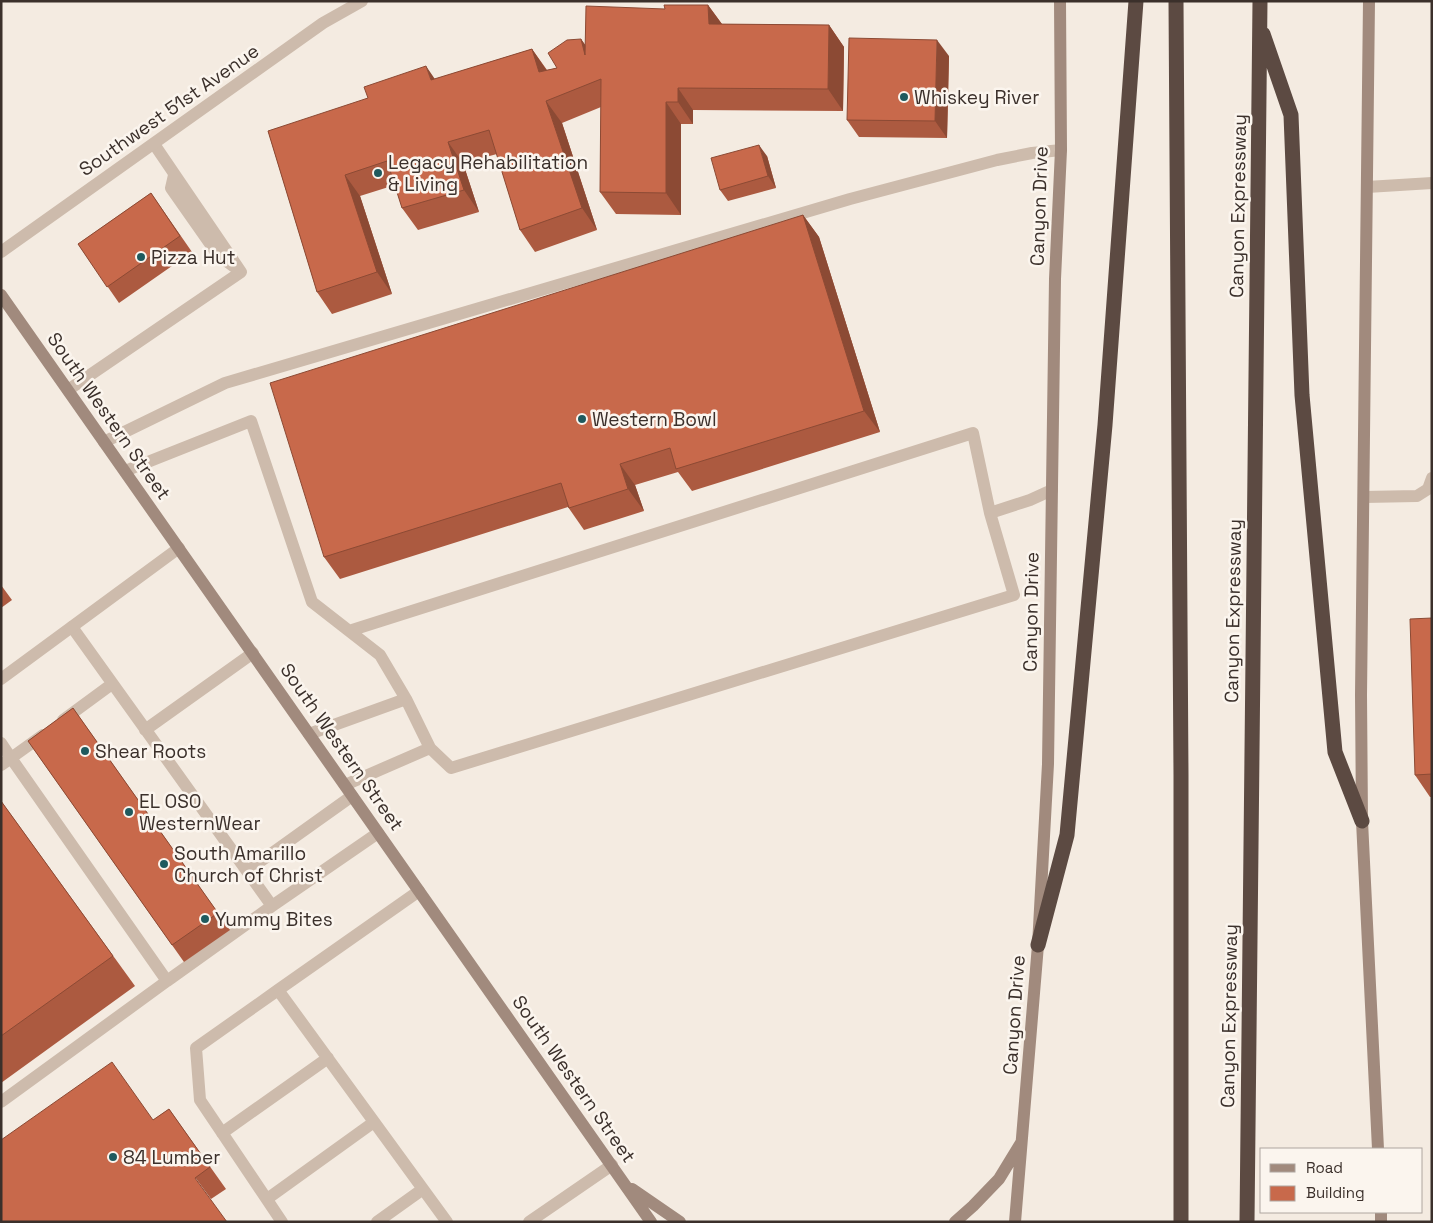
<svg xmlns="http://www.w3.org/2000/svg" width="1433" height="1223" font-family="'Space Grotesk',sans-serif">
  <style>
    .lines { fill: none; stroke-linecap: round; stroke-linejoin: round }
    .lane { stroke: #cdbbac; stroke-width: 12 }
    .street { stroke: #cdbbac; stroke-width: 12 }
    .secondary { stroke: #a18a7d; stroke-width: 12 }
    .highway { stroke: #5c4a42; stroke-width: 15 }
    .wall { fill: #ac5a40 }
    .shaded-wall { fill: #8c4a34 }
    .building { fill: #c8694b; stroke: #8c4a34 }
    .poi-dot { fill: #1f5a5e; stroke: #fbf5ee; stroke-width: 2 }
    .labels { text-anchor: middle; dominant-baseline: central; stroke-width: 5; stroke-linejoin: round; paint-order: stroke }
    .poi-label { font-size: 19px; fill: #3b302b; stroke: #fbf5ee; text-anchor: start }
    .street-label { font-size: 19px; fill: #3b302b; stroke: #fbf5ee }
  </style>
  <rect width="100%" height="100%" fill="#f4ebe1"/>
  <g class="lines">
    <path class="lane" d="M174,175L171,188L218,255L233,266
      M1367,187L1432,183
      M68,390L241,272L154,144
      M104,442L225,383L850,199L997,160L1032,153L1061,150
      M125,471L251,421L312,602L380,655L406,699L430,748L451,768L1014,595L990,513L973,433L349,631
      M1364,497L1417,496L1428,489L1432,478
      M990,513L1030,500L1052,490
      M72,627L272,906L167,981
      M63,720L112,684
      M145,730L253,653
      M309,734L406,699
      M1,743L11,758L43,735
      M1,765L11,758L167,981L1,1102
      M345,785L430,748
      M247,871L352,796
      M419,891L278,990L447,1222
      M272,906L378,833
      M278,990L196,1048L200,1100L282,1222
      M222,1133L328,1058
      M267,1199L374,1122
      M377,1222L423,1189
      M529,1222L612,1165"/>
    <path class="street" d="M1,252L323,23L362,1
      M1,679L179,548"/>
    <path class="secondary" d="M1369,1L1361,695L1362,821L1378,1149
      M1,295L651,1222
      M632,1189L680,1222
      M1381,1212V1222
      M955,1222L973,1206L999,1179L1021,1143
      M1015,1222L1038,945L1048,764L1055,279L1061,150L1060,1"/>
    <path class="highway" d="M1176,1L1181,775V1222
      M1263,34L1291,115L1302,395L1335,752L1362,821
      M1038,945L1067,835L1105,425L1136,1
      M1247,1222L1260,1"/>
  </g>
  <path class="wall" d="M708,5L722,24L829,25L844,47L843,111L693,110V124H681V215L616,214L600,192L601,107L562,123L597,230L535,252L520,230L497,154L463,163L479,212L418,230L402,208L395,185L360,196L392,294L332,314L317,292L268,131L532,49L547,70L557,68L581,39L586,46L665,9Z
    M949,56L947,138L859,137L847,120Z
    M767,156L776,188L728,201L720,190Z
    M151,193L192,252L119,303L78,244Z
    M803,215L819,237L880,432L692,491L678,472L635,485L644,511L584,530L568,507L340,579L324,557Z
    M1,585L12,600L1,608Z
    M1432,618V797H1430L1415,775Z
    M73,708L230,930L184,962L28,741Z
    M1,801L135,986L1,1083Z
    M169,1109L226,1189L211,1199L153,1120Z"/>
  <path class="shaded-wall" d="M708,5L724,27L709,24Z
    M829,25L844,47L843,111L828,89Z
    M581,39L596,61L585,55Z
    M937,40L949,56L947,138L935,121Z
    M532,49L547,71L539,72Z
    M426,66L441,88L431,80Z
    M678,88L693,110V124L678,102Z
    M546,101L562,123L597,230L582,208Z
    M666,102L681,124V215L666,193Z
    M448,142L463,163L479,212L464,190Z
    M759,145L767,156L776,188L768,176Z
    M345,175L360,196L392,294L377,272Z
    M803,215L819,237L880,432L864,411Z
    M620,464L635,485L644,511L628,489Z"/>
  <path class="building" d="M664,5H708L709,24L829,25L828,89L678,88V102H666V193L600,192L601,79L546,101L582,208L520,230L489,130L448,142L464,190L402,208L387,161L345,175L377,272L317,292L268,131L368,98L364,87L426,66L431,80L532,49L539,72L557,68L548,53L567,40L581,39L585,55L586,6L665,9Z
    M849,38L937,40L935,121L847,120Z
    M759,145L768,176L720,190L711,158Z
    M151,193L180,236L107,287L78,244Z
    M803,215L864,411L676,469L670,448L620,464L628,489L569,508L561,483L324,557L270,383Z
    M1432,618V774L1415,775L1410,619Z
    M73,708L218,913L172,945L28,741Z
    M1,801L113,956L1,1036Z
    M112,1062L153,1120L169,1109L210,1167L195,1178L227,1222H1V1140Z"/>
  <g class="poi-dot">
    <circle cx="904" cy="97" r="5"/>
    <circle cx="378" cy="173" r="5"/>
    <circle cx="141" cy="257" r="5"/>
    <circle cx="582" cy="419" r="5"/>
    <circle cx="85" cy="751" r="5"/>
    <circle cx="129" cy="812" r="5"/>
    <circle cx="164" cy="864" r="5"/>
    <circle cx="205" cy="919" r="5"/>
    <circle cx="113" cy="1157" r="5"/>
  </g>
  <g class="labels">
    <g class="poi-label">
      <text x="914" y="97">Whiskey River</text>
      <text x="388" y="162">Legacy Rehabilitation<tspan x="388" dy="22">&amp; Living</tspan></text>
      <text x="151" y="257">Pizza Hut</text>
      <text x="592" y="419">Western Bowl</text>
      <text x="95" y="751">Shear Roots</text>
      <text x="139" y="801">EL OSO<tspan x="139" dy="22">WesternWear</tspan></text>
      <text x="174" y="853">South Amarillo<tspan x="174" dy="22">Church of Christ</tspan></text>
      <text x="215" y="919">Yummy Bites</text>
      <text x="123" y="1157">84 Lumber</text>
    </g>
    <g class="street-label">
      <text transform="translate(169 110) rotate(-35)">Southwest 51st Avenue</text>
      <text transform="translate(1039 206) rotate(-88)">Canyon Drive</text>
      <text transform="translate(1238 206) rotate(-89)">Canyon Expressway</text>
      <text transform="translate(109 416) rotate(55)">South Western Street</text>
      <text transform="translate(1233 611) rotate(-89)">Canyon Expressway</text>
      <text transform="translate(1031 612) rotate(-89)">Canyon Drive</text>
      <text transform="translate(342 747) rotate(55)">South Western Street</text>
      <text transform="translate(1014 1015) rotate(-86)">Canyon Drive</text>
      <text transform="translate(1229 1016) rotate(-89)">Canyon Expressway</text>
      <text transform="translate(574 1079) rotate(55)">South Western Street</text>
    </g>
  </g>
  <rect width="1433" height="1223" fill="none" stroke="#3b302b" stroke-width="5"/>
  <rect x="1260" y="1148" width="162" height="65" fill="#fbf5ee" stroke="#aea6a0"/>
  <rect x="1270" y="1164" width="25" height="8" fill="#a18a7d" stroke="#aea6a0"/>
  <text x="1306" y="1173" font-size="15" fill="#3b302b">Road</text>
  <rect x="1270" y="1186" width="25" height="15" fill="#c8694b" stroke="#aea6a0"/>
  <text x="1306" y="1198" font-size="15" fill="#3b302b">Building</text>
</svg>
